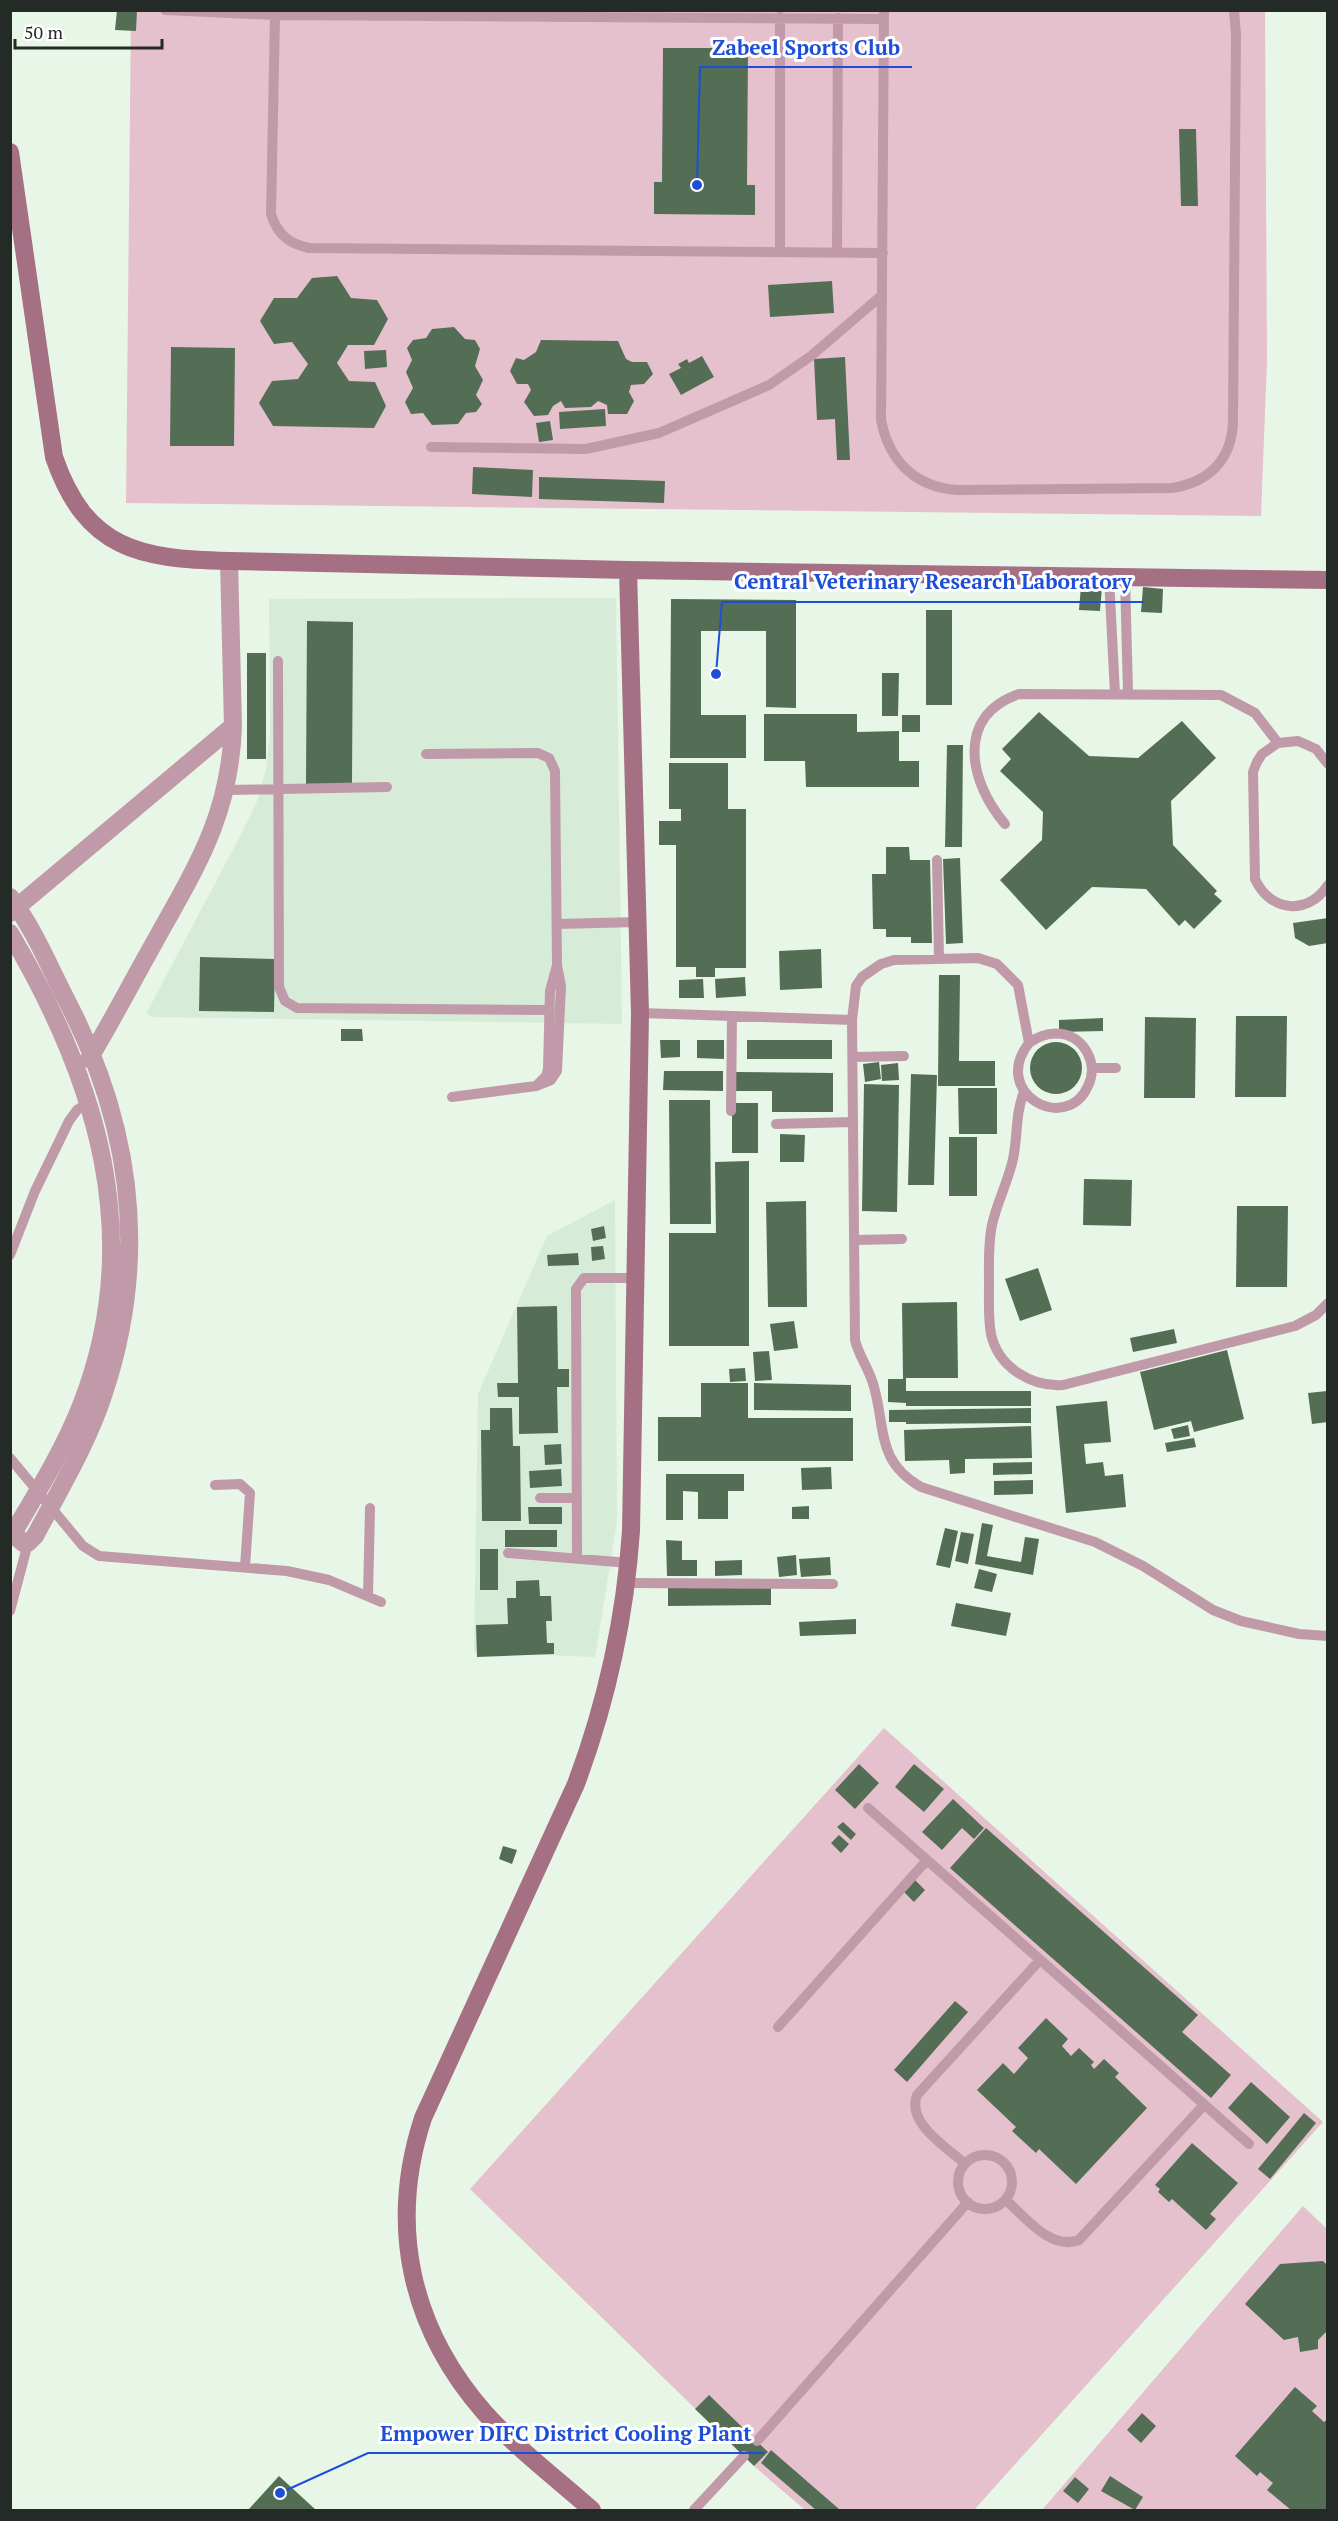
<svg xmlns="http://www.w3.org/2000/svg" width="1338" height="2521" font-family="'PT Serif',serif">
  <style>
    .built { fill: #d7ecd8 }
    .green { fill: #e5c1cd }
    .building { fill: #546e56 }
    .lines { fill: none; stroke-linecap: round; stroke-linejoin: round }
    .lane { stroke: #c09aa8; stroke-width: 10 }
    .street { stroke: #c09aa8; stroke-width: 18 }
    .secondary { stroke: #a67084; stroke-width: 18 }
    .leader { fill: none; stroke: #1d4ed8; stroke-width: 2 }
    .callout-dot { fill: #1d4ed8; stroke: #fff; stroke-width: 2 }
    .callout-label { font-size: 21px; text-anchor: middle; font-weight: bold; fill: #1d4ed8; stroke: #fff; stroke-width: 6; stroke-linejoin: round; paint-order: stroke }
  </style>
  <rect width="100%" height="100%" fill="#e7f6e7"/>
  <path class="built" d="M616,598L622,1024L153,1017L146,1014L240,836L257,801L266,769L270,732L269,599Z
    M615,1200L617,1521L595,1657L474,1652L478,1394L547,1236Z"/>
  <path class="green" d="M131,11H1265L1267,360L1261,516L126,503Z
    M884,1728L1323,2122L974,2510H805L754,2466L470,2189Z
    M1303,2206L1327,2229V2510H1042Z"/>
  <path class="building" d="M117,10H137L136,31L115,30Z
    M663,48H748L747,185H755V215L654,214V182H662Z
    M1179,129H1196L1198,206H1181Z
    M337,276L351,298L377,300L388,319L374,345H348L337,363L349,381L375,382L386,406L374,428L273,426L259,403L272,381L298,379L308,364L292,342L274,344L260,321L274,298H297L312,278Z
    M832,281L834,313L770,317L768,285Z
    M454,327L465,339L475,340L480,349L475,366L483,380L476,395L482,404L476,412L466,413L458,424L432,425L423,413L411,414L405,402L413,388L406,372L412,360L407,348L413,340L426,338L432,329Z
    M541,340L618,341L626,359L632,362H647L653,374L644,384L631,385L629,392L634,401L627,414H608L607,405L598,401L591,407L565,408L561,401L553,406L548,415L534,416L524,402L531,390L528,384H517L510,371L516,358L524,360L536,352Z
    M171,347L235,348L234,446H170Z
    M386,350L387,367L365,369L364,351Z
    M702,356L714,377L681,395L669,374L681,368L678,364L687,359L689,363Z
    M845,357L850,460H837L835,419L817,420L814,359Z
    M605,409L606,426L560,429L559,412Z
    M550,421L553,440L539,442L536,423Z
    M473,467L533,470L532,497L472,494Z
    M539,477L665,481L664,503L539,499Z
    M1081,586L1102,587L1100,611L1079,610Z
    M1143,587L1163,589L1162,613L1141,612Z
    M671,599L796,600V708L766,707V631H701V715H746V758H670Z
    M926,610H952V705H926Z
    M307,621L353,622L352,784H306Z
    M247,653H266V759H247Z
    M882,673H899L898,716H882Z
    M1039,712L1089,756L1138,758L1182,721L1216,758L1171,801L1173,845L1217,891L1214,894L1222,901L1194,929L1185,920L1179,926L1146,889L1092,887L1046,930L1000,880L1042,840L1043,812L1000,771L1011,759L1002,749Z
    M764,714H857V732L899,731V761H919V787H806L805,761H764Z
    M902,715H920V732H902Z
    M947,745H963L962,847H945Z
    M669,763H728V809H746V968H715V977H696V967H676V845H659V821H681V809H669Z
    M886,847H909L910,860H930L932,943H911V937H886V929H873L872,874H886Z
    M960,858L963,943L946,944L943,859Z
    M1328,918V943L1309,946L1295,938L1293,923Z
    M821,949L822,988L780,990L779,951Z
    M200,957L275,959L274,1012L199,1011Z
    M939,975H960L959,1061H995V1086H938Z
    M745,977L746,996L716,998L715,979Z
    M703,979L704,998H679V980Z
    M1236,1016H1287L1286,1097H1235Z
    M1145,1017L1196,1018L1195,1098H1144Z
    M1103,1018V1031L1059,1032V1020Z
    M341,1029H362L363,1041H341Z
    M660,1040H680V1057L661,1058Z
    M697,1040H724V1059L697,1058Z
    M747,1040H832V1059H747Z
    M1030 1068a26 26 0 1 1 52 0a26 26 0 1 1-52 0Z
    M879,1062L881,1079L865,1082L863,1064Z
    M898,1063L899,1080L882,1081L881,1065Z
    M664,1071H723V1091L663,1090Z
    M736,1072L833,1073V1112H772V1091H736Z
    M911,1074L937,1075L934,1185H908Z
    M864,1084L899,1085L897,1212L862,1211Z
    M958,1088H997V1134H959Z
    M669,1100H710L711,1224H670Z
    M732,1103H758V1153H732Z
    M780,1134L805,1135L804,1162H780Z
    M949,1137H977V1196H949Z
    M749,1161V1346H669V1233H716L715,1162Z
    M1084,1179L1132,1180L1131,1226L1083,1225Z
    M806,1201L807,1307H768L766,1202Z
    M1237,1206H1288L1287,1287H1236Z
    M604,1226L606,1238L593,1241L591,1229Z
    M603,1246L605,1259L592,1261L591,1247Z
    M578,1253L579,1265L548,1266L547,1255Z
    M1038,1268L1052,1310L1020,1321L1005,1279Z
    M957,1302L958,1378H906V1391H1031V1406H906V1403L888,1402V1379H903L902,1303Z
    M557,1306L558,1369H569V1387H557L558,1433L519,1434V1397H498L497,1383H518L517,1307Z
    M794,1321L798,1348L774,1351L770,1324Z
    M1174,1329L1177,1343L1133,1352L1130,1338Z
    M1227,1350L1244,1419L1194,1432L1191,1421L1154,1430L1140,1372Z
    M769,1351L772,1380L755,1381L753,1352Z
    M745,1368L746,1381L730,1382L729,1369Z
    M701,1383H748V1418H853V1461H658V1417H701Z
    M754,1383L851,1385V1411L754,1410Z
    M1327,1391L1328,1422L1312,1424L1308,1393Z
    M1107,1401L1111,1442L1084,1444L1086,1464L1103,1462L1105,1476L1123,1474L1126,1507L1066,1513L1056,1406Z
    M490,1408H512L513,1446H520L521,1521H482L481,1430H490Z
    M1031,1408V1423L906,1424V1422H889V1410Z
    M1188,1425L1190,1436L1174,1439L1171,1429Z
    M1031,1426L1032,1458L965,1459V1473L950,1474L949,1460L905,1461L904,1430Z
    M1194,1438L1196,1447L1167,1452L1165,1443Z
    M561,1444L562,1464L545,1465L544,1445Z
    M1032,1462V1474L993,1475V1463Z
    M831,1467L832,1489L802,1490L801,1468Z
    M561,1469L562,1486L530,1488L529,1471Z
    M666,1474H744V1491H728V1519H698V1492L683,1491V1520H666Z
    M1033,1480V1494L994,1495V1481Z
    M809,1506V1519H792V1507Z
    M528,1507H562V1524H529Z
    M982,1523L993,1525L987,1556L1021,1562L1025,1537L1039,1539L1033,1575L975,1564Z
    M945,1528L958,1531L950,1568L936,1565Z
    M505,1530H557V1547H505Z
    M961,1532L974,1534L968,1564L955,1561Z
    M666,1540L682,1541V1560H697V1576H667Z
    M480,1549H498V1590H480Z
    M796,1555L797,1575L779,1577L777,1557Z
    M830,1557L831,1575L801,1577L799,1559Z
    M742,1560V1575L715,1576V1561Z
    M979,1569L997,1574L992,1592L974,1588Z
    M539,1580L540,1596H551L552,1621H546L547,1643H554V1654L477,1657L476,1625L508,1624L507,1598H516V1581Z
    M771,1587V1605L668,1606V1588Z
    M956,1603L1011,1613L1006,1636L951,1626Z
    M856,1619V1634L800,1636L799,1622Z
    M859,1764L879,1783L855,1809L835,1790Z
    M914,1764L944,1789L924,1812L895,1787Z
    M953,1799L984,1828L974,1839L962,1828L942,1850L922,1832Z
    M843,1822L856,1834L851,1840L837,1827Z
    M986,1828L1198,2015L1182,2032L1231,2075L1211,2098L950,1868Z
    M839,1835L849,1844L841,1853L831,1843Z
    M503,1846L517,1850L512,1864L499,1859Z
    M915,1880L925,1890L914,1902L904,1892Z
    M955,2001L968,2012L907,2082L894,2070Z
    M1046,2018L1068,2039L1062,2046L1071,2056L1079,2048L1094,2062L1091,2065L1094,2069L1104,2059L1119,2073L1115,2077L1147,2108L1076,2184L1039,2149L1036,2153L1012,2131L1016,2127L977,2090L1003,2063L1014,2074L1028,2058L1018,2048Z
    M1251,2082L1290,2117L1267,2144L1228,2108Z
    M1304,2113L1316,2123L1270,2179L1258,2169Z
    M1192,2143L1238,2183L1210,2214L1216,2219L1206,2230L1172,2199L1169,2202L1158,2192L1160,2189L1155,2185Z
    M1323,2261L1328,2266V2330L1318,2340V2349L1300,2352L1298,2337L1284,2340L1245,2304L1280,2264Z
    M1295,2387L1317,2406L1312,2411L1324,2422L1328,2419V2510H1291L1267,2490L1273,2483L1260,2472L1257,2476L1235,2456Z
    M709,2395L768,2452L754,2466L695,2409Z
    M1142,2413L1156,2426L1141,2443L1127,2430Z
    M771,2450L839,2509L837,2510H816L761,2463Z
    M279,2476L316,2510H248Z
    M1110,2476L1143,2497L1135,2510L1101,2491Z
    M1075,2477L1089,2489L1078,2503L1063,2491Z"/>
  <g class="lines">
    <path class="lane" d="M165,10L275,15L884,19
      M884,10L881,420C889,461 915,487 957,490L1172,488C1210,482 1232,459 1233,421L1236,35L1234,10
      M275,15L271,214C277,234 289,244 309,248L883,253
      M780,17V252
      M837,252L838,18
      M431,447L586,449L659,433L769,385L811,356L881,296
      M1109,577L1115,694
      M1125,577L1128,693
      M278,661L279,987L285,1001L297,1008L550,1010
      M426,754L538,753L549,758L555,771L557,965L561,986L557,1071L551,1080L536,1086L452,1097
      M1328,764L1316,749L1298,741L1278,743L1262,754L1257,762L1253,772L1255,879C1270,912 1308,916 1328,885
      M226,790L387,787
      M1005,824C969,782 955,716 1019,694L1221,695L1255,713L1278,743
      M937,860L939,959
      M557,924L638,922
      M640,1013L852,1020
      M1029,1043C1049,1028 1076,1030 1088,1054C1093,1064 1093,1076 1088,1086C1066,1135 990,1093 1029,1043L1018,985L997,964L978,958L894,960L881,964L862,977L856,986L852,1020L855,1340C859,1357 870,1370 874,1387C886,1429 876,1461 921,1487L1095,1542L1143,1566L1213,1610L1241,1621L1299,1634L1328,1636
      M853,1057L904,1056
      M1092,1068H1116
      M537,1085L546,1076L548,1069L550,991L557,965
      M1024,1092C1015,1114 1018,1136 1013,1159C1008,1182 997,1202 992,1225C988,1244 989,1264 989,1284C989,1301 988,1318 991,1334C998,1367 1031,1387 1063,1385L1295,1326L1316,1315L1328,1303
      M731,1111L732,1016
      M776,1124L853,1122
      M855,1240L902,1239
      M10,1255L35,1191L69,1121L77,1110L88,1103
      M10,1458L83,1546L99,1556L287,1571L329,1580L381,1602
      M215,1485L240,1484L250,1493L245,1567
      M540,1498H577
      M508,1553L629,1563
      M577,1559L576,1289L584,1278H636
      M628,1583L833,1584
      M368,1595L370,1508
      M10,1611L28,1543
      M868,1808L1249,2144
      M778,2027L927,1860
      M958 2182a27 27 0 1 1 54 0a27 27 0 1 1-54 0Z
      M965,2164C947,2147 906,2123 917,2095L1040,1960
      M1006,2200C1025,2217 1051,2251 1079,2240L1204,2105
      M757,2441L968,2202
      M694,2510L744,2456"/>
    <path class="street" d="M10,897C34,929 49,966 67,1001C132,1126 149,1257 104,1393C88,1443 60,1489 35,1536L28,1543H23L16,1537V1528C40,1488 65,1447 82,1403C146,1237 97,1080 10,933
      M10,913L233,726
      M89,1059C112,1021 132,982 154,943C196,867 230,816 233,726L229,561"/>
    <path class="secondary" d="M10,152L54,457C86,550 140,559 229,561L628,570L1328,580
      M592,2510C556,2478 516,2448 484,2412C410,2327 388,2225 423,2118L576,1784C607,1701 625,1620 631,1531L640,1013L628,570"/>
  </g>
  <path class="leader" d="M697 185L700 67H912M716 674L722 602H1144M280 2493L368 2453H764"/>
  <g class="callout-dot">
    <circle cx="697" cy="185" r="6"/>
    <circle cx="716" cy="674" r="6"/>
    <circle cx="280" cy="2493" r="6"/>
  </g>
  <g class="callout-label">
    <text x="806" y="55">Zabeel Sports Club</text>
    <text x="933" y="589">Central Veterinary Research Laboratory</text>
    <text x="566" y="2441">Empower DIFC District Cooling Plant</text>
  </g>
  <rect width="1338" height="2521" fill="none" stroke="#242a25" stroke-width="24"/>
  <path d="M15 39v9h147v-9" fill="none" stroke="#242a25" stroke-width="3"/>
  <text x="24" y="39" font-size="18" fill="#242a25" stroke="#ffffff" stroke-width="4.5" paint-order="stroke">50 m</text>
</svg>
